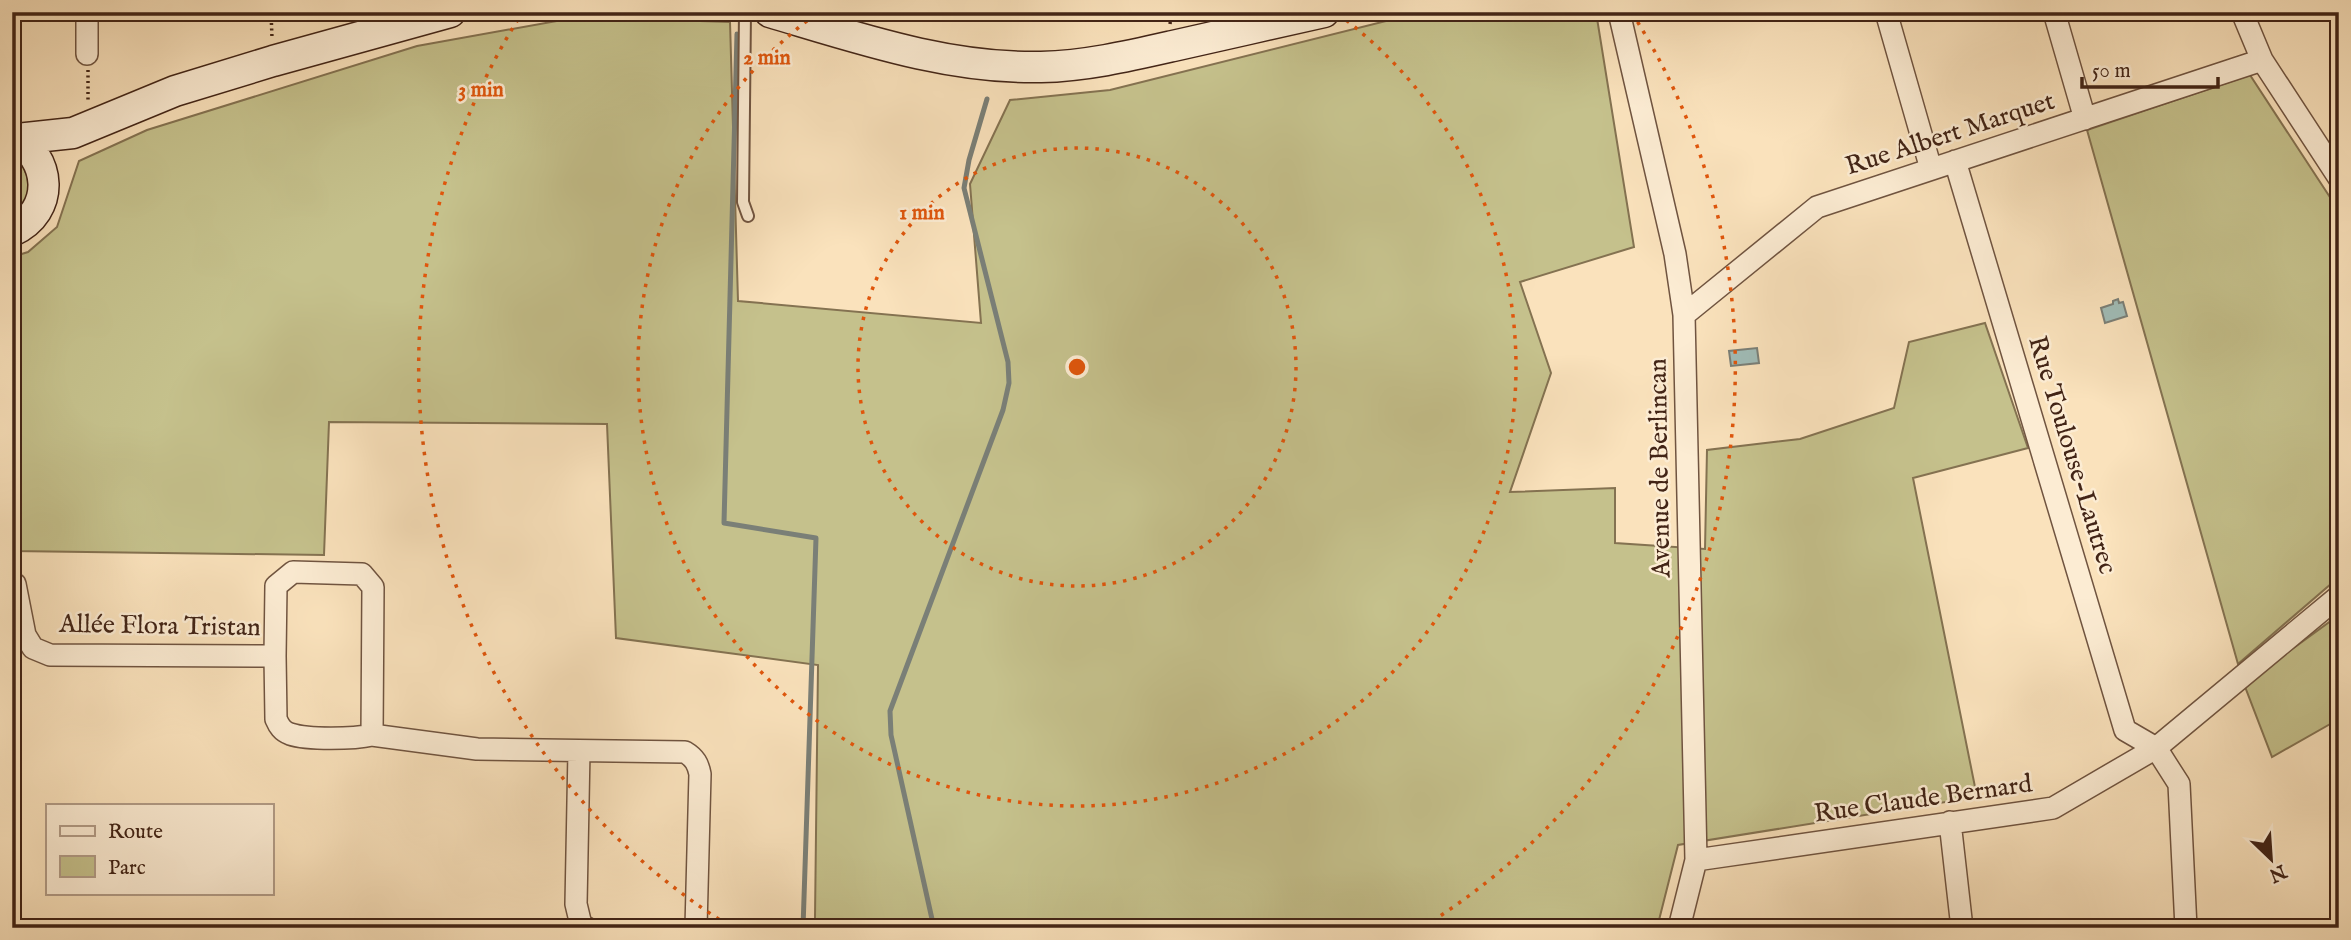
<svg xmlns="http://www.w3.org/2000/svg" width="2351" height="940" font-family="'IM FELL English',serif">
  <style>
    .green { fill: #c5c18c; stroke: #847251; stroke-width: 2 }
    .water { fill: #a0bcb7; stroke: #7a7f77; stroke-width: 2 }
    .lines { fill: none; stroke-linecap: round; stroke-linejoin: round }
    .stream { stroke: #7a7f77; stroke-width: 5 }
    .lane-casing { stroke: #705440; stroke-width: 14 }
    .street-casing { stroke: #705440; stroke-width: 24 }
    .secondary-casing { stroke: #422416; stroke-width: 33 }
    .path { stroke: #422416; stroke-width: 3.5; stroke-dasharray: 2 3.5; stroke-linecap: butt }
    .lane { stroke: #fcecd3; stroke-width: 10 }
    .street { stroke: #fcecd3; stroke-width: 21 }
    .secondary { stroke: #fcecd3; stroke-width: 30 }
    .ring { fill: none; stroke: #e0560c; stroke-width: 3.5; stroke-dasharray: 3.5 7 }
    .labels { text-anchor: middle; dominant-baseline: central; stroke-width: 5; stroke-linejoin: round; paint-order: stroke }
    .street-label { font-size: 26px; fill: #422416; stroke: #fcecd3 }
    .centre { fill: #e0560c; stroke: #fcecd3; stroke-width: 3.5 }
    .ring-label { font-size: 21px; text-anchor: middle; font-weight: bold; fill: #e0560c; stroke: #fcecd3; stroke-width: 5; stroke-linejoin: round; paint-order: stroke }
  </style>
  <rect width="100%" height="100%" fill="#fae2bc"/>
  <filter id="stains"><feTurbulence type="fractalNoise" baseFrequency=".00286" numOctaves="4"/><feColorMatrix values="0 0 0 0 .2 0 0 0 0 .09 0 0 0 0 .02 0 0 0 .5 -.17"/></filter>
  <radialGradient id="worn" r=".72"><stop offset=".6" stop-color="#630" stop-opacity="0"/><stop offset="1" stop-color="#630" stop-opacity=".3"/></radialGradient>
  <path class="green" d="M1422,12H1596L1634,247L1520,282L1551,373L1510,492L1615,488V543L1705,549L1707,450L1800,439L1894,408L1909,342L1985,323L2028,448L1913,478L1977,797L1678,845L1657,928H819L815,918L818,665L616,638L607,424L329,422L324,555L12,551V257L28,252L57,227L79,161L147,130L417,46L579,17L730,22L738,301L981,323L970,184L1010,100L1110,90Z
    M2250,75L2339,211V577L2238,664L2087,130Z
    M12,153C31,171 37,198 12,214Z
    M2339,615V719L2272,757L2244,684Z"/>
  <path class="water" d="M2118,299L2119,303L2123,302L2127,316L2105,323L2101,308L2113,304V301Z
    M1757,348L1759,363L1731,366L1729,351Z"/>
  <g class="lines">
    <path class="stream" d="M737,34L724,523L816,538L803,928
      M934,928L891,735L890,711L1003,410L1009,383L1008,362L964,188L969,160L987,99"/>
    <defs>
      <path id="lane" d="M745,12L743,202L748,216
        M1620,18L1640,12"/>
      <path id="street" d="M87,12V54
        M1619,12L1675,254L1684,315L1696,860L1679,928
        M1886,12L1931,169
        M2054,12L2085,119
        M2242,12L2262,60L2339,178
        M1955,161L2125,730L2156,748L2179,784L2186,928
        M1684,315L1817,207L2262,60
        M12,582L15,584L25,635L33,648L50,655L275,656L276,586L293,572L362,574L373,587L372,735C354,739 308,740 290,734C282,731 279,726 276,719L275,656
        M372,735L477,749L685,752C695,758 698,764 700,774L696,927
        M579,751L576,904L581,925L587,928
        M1950,822L1962,928
        M1696,860L2053,808L2156,748L2339,596"/>
      <path id="secondary" d="M770,12C858,38 948,69 1041,67C1086,66 1129,56 1173,46C1223,35 1274,23 1324,12
        M12,136C52,157 56,211 12,231
        M17,139L73,133L175,91L273,61L450,12"/>
    </defs>
    <use href="#lane" class="lane-casing"/>
    <use href="#street" class="street-casing"/>
    <use href="#secondary" class="secondary-casing"/>
    <path class="path" d="M271,12L272,38
      M1170,24L1172,12
      M88,70V101"/>
    <use href="#lane" class="lane"/>
    <use href="#street" class="street"/>
    <use href="#secondary" class="secondary"/>
  </g>
  <g class="ring">
    <circle cx="1077" cy="367" r="219"/>
    <path d="M1338 14A439 439 0 1 1 816 14"/>
    <path d="M728 925A658 658 0 0 1 522 13M1632 13A658 658 0 0 1 1426 925"/>
  </g>
  <g class="labels">
    <g class="street-label">
      <text transform="translate(1950 134) rotate(-18)">Rue Albert Marquet</text>
      <text transform="translate(2072 455) rotate(73)">Rue Toulouse-Lautrec</text>
      <text transform="translate(1660 468) rotate(-91)">Avenue de Berlincan</text>
      <text transform="translate(160 626) rotate(1)">Allée Flora Tristan</text>
      <text transform="translate(1923 799) rotate(-8)">Rue Claude Bernard</text>
    </g>
  </g>
  <circle cx="1077" cy="367" r="10" class="centre"/>
  <g class="ring-label">
    <text x="767" y="64">2 min</text>
    <text x="481" y="96">3 min</text>
    <text x="922" y="219">1 min</text>
  </g>
  <rect width="2351" height="940" fill="none" stroke="#fae2bc" stroke-width="42"/>
  <rect x="14" y="14" width="2323" height="912" fill="none" stroke="#422416" stroke-width="3.5"/>
  <rect x="21" y="21" width="2309" height="898" fill="none" stroke="#422416" stroke-width="2"/>
  <rect x="46" y="804" width="228" height="91" fill="#fcecd3" stroke="#b29c87" stroke-width="2"/>
  <rect x="60" y="826" width="35" height="10" fill="#fcecd3" stroke="#b29c87" stroke-width="2"/>
  <text x="108" y="838" font-size="21" fill="#422416">Route</text>
  <rect x="60" y="856" width="35" height="21" fill="#c5c18c" stroke="#b29c87" stroke-width="2"/>
  <text x="108" y="874" font-size="21" fill="#422416">Parc</text>
  <g transform="translate(2271 859) rotate(155)" stroke="#fcecd3" stroke-width="5" paint-order="stroke">
  <path d="M0-5L12 26L0 18L-12 26Z" fill="#422416"/>
  <text y="-10" font-size="19" font-weight="bold" text-anchor="middle" fill="#422416">N</text>
  </g>
  <path d="M2082 77v10h136v-10" fill="none" stroke="#422416" stroke-width="3.5"/>
  <text x="2092" y="77" font-size="21" fill="#422416" stroke="#fcecd3" stroke-width="5" paint-order="stroke">50 m</text>
  <rect width="100%" height="100%" filter="url(#stains)"/>
  <rect width="100%" height="100%" fill="url(#worn)"/>
</svg>
